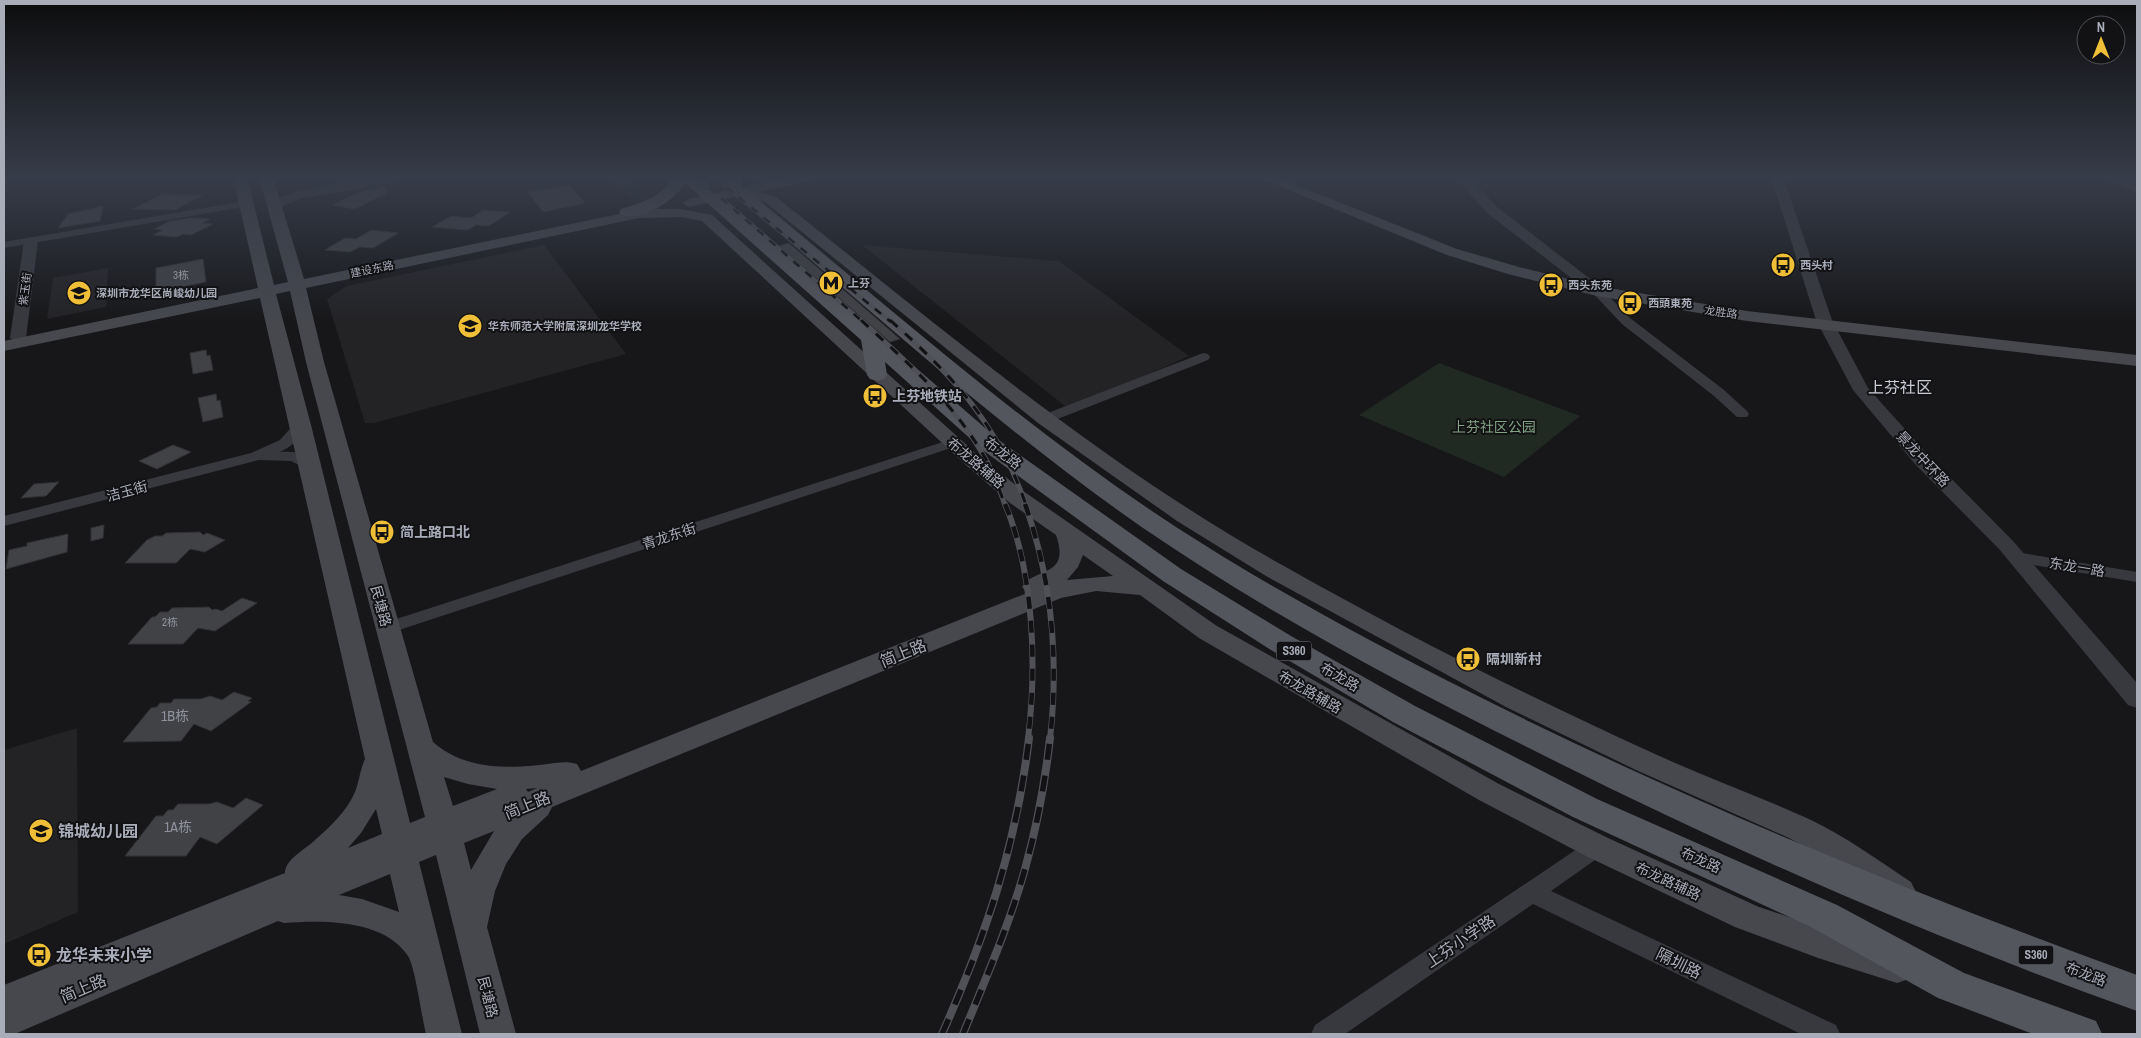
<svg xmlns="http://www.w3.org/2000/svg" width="2141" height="1038" font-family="'Archivo Narrow','Noto Sans SC',sans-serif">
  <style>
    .built { fill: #232326 }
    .green { fill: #212923 }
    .building { fill: #414246; stroke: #323135 }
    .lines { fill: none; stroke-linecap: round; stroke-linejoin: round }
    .minor { fill: #38393e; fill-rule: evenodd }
    .tertiary { fill: #38393e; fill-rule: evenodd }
    .secondary { fill: #46484e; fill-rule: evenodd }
    .primary { fill: #54565d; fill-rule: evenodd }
    .rail-far3-casing { stroke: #4f5157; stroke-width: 4 }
    .rail-far2-casing { stroke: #4f5157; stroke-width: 5 }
    .rail-far1-casing { stroke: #4f5157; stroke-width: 6 }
    .rail-casing { stroke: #4f5157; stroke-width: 8 }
    .rail-far3 { stroke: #121214; stroke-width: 2.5; stroke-dasharray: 8; stroke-linecap: butt }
    .rail-far2 { stroke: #121214; stroke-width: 3; stroke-dasharray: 10; stroke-linecap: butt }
    .rail-far1 { stroke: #121214; stroke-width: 4.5; stroke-dasharray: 12; stroke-linecap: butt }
    .rail { stroke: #121214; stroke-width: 5.5; stroke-dasharray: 16; stroke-linecap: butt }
    .labels { text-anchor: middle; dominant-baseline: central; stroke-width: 4; stroke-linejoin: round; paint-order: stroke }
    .far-poi-label { font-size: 11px; font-weight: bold; fill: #a9adb9; stroke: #121214; text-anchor: start }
    .far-street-label { font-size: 11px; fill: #a9adb9; stroke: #121214 }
    .number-label { font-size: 11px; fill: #8f929c }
    .shield { fill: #121214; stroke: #7c7e88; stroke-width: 1 }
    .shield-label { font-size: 12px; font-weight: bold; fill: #a9adb9 }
    .poi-label { font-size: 14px; font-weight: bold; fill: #a9adb9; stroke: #121214; text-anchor: start }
    .park-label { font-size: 14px; fill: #81a485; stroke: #121214 }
    .street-label { font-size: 14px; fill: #a9adb9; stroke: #121214 }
    .near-number-label { font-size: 14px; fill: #8f929c }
    .quarter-label { font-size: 16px; fill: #cacdd5; stroke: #121214 }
    .near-street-label { font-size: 16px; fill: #a9adb9; stroke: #121214 }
    .near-poi-label { font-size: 16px; font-weight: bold; fill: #a9adb9; stroke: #121214; text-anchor: start }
  </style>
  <rect width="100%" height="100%" fill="#171719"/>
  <path class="built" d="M544,245L626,354L374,423H365L327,299L347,286Z
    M862,245L1059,261L1189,356L1070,410Z
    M108,268L106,307L47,319L53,278Z
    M77,728L78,912L4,944V750Z"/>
  <path class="green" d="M626,177L638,189L651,198L650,199L636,203L609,178Z
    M1439,363L1580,416L1504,477L1359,415Z"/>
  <path class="building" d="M569,185L585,203L543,212L528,192Z
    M384,186L387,193L355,209L332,205L355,194Z
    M163,194L203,195L175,210L133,209Z
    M103,206L100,221L58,228L68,214Z
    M483,210L510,212L489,226L476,225L468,230L432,227L451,216L471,218Z
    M191,218L210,219L202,223L213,224L191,235L183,234L177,237L153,235L163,230L154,229L170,221Z
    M371,230L398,233L373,248L360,247L350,252L325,250L345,238L356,239Z
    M789,243L876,318L900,339L890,342L779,246Z
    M203,259L206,282L156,292V268Z
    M206,350L207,356L210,355L213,370L193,374L190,353Z
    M216,394L217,401L220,400L223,417L203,422L198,398Z
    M173,445L191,452L157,469L139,461Z
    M59,482L46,496L21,498L34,484Z
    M104,525L103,538L91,541V528Z
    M200,532L203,535L207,533L225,540L205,552L190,549L176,563H125L147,540L155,536H162L166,533Z
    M68,534L67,552L6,569L9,550L27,546V543Z
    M242,598L257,603L215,631L198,628L183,644H128L152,617H155L160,612H168L172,608L209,607L212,610L216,609L222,611Z
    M234,692L252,698L248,701L251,702L211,731L194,724L181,741L123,742L151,708L157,707L160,703H171L174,699H201L210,696L222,700Z
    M246,798L263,805L217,844L200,837L186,856H125L156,816H163L168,810H173L178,804H209L217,802L233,808Z"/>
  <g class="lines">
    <path class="minor" d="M2105,177H2119L2137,186V193Z
      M245,201L250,204L249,206L4,248V242Z
      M1597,287L1601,288L1630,318L1724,390L1747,411L1749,414L1747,417H1737L1714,396L1622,324L1591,291Z
      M1203,353L1208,354L1210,357L1208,360L1050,422L1045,423L1038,419L1040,416Z
      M301,421L308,425C301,437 293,446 280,452C294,451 309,453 318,465L315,468H305L291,461L259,460L4,526V516L251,453L280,440L296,422Z
      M952,439L959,443L957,446L393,632L387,634L381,632L378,628L381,624Z
      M2016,552L2137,572V582L2010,561L2008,557L2010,553Z
      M1597,838L1605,841L1608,847L1605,853L1551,891L1836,1025L1840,1034H1801L1533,904L1345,1034H1311L1315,1025L1589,841Z"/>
    <path class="tertiary" d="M377,177H406L400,181L299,199L274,210L268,206C281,189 354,182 377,177Z
      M1456,177H1469L1497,207L1602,288L1604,291L1602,294H1592L1487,213Z
      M1771,177H1783L1832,320L1868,388L1929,456L2013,541L2137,683V708L2128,705L1999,549L1915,464L1853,390L1816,320Z
      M31,237L38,241L26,338L18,343L10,338L24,241Z"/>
    <path class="secondary" d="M233,177H247L274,285L288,282L259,177H273L304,279L653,207L659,209H681L712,215L980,457L1026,493L1217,626L1499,784L1608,838L1759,907L1909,957L1914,968L1909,979L1897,983L1818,958L1735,927L1586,856L1479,800L1199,638L1140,595L1096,591L1061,598L552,807L548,815L522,839L506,864L495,891L487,927L516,1034H480L436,855L419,862L462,1034H426C422,1019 415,966 408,956C384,919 322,920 284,923L278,921L17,1033L4,1034V985L285,873C285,859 306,849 315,840C330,827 347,811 355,792C359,782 360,770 365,759L260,298L4,351V341L258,288ZM681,217L702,221L966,465L1010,503L1056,535C1071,578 1035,566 1022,587L1027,593L581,771L577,764C564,760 553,764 539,765C502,769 462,768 433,742L324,362L306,288L639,218ZM290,291L306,362L425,817L410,823L311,425L276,294ZM1083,555L1113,576L1067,580L1078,567ZM444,777L468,784L497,789L453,806ZM537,788L528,792L526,789ZM376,809L382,834L348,848L361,833ZM494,831L471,870L464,843ZM390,874L399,912L362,899L339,895Z
      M787,177H814L813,180L757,192L775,196C939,326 1100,464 1284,566C1404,634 1529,697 1655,754C1705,777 1758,796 1809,819C1845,836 1878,860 1911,882L1916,892L1911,902L1900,906L1889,902L1836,864L1789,838L1636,770L1506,707L1266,576L1177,521L1038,423L765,202L738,196L689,207L682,203L689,199Z
      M1257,177H1276L1457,249L1519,267L1597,286L1747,311L2137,355V366L1747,321L1597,296L1508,274L1447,255Z"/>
    <path class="primary" d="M672,177H697L1000,441L1181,569L1291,636L1415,706L1597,799L1837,905L1964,973L2096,1021L2102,1034H2033L1938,998L1811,927L1573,817L1393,722L1271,650L1163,581L984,451L885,362L887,375L884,379L877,381L870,379L867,375L861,340L685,183C675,201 642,221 621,215L619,212L621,209C641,203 663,197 672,177Z
      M726,177H742V186C882,301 1024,428 1176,527C1269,587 1367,640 1466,690C1683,800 1909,892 2137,975V1011C1932,938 1727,848 1533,750C1393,680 1254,606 1126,516C988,418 861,302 732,192L726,186Z"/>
    <defs>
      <path id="rail-far3" d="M697,177L863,322
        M714,177L891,322"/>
      <path id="rail-far2" d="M861,320C907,362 952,401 984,456C993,471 999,489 1005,505
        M890,320C953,376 998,424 1026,505"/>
      <path id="rail-far1" d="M1005,504C1034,573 1037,666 1028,739
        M1025,504C1052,580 1059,660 1050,739"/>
      <path id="rail" d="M942,1034C986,935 1016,847 1029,738
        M963,1034C985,980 1009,926 1025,869C1037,826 1045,783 1050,738"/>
    </defs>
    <use href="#rail-far3" class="rail-far3-casing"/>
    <use href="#rail-far2" class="rail-far2-casing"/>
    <use href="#rail-far1" class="rail-far1-casing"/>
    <use href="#rail" class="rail-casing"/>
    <use href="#rail-far3" class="rail-far3"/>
    <use href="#rail-far2" class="rail-far2"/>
    <use href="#rail-far1" class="rail-far1"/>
    <use href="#rail" class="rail"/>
  </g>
  <linearGradient id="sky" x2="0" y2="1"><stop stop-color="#0d0d0e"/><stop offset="0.55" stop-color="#363c49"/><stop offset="1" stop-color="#363c49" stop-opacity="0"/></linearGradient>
  <rect width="2141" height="323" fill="url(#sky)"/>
  <defs>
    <symbol id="bus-disc" viewBox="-11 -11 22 22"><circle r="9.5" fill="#f0bf38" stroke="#121214"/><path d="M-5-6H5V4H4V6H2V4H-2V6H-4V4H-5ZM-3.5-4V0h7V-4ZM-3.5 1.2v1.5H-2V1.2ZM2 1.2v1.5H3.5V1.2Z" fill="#111"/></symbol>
    <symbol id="metro-disc" viewBox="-11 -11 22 22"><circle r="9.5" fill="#f0bf38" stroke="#121214"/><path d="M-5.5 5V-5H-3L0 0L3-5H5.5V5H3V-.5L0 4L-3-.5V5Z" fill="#111"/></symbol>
    <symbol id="school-disc" viewBox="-11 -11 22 22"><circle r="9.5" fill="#f0bf38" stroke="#121214"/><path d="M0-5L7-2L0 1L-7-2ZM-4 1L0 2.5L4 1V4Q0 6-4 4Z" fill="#111"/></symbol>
  </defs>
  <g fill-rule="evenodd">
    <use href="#bus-disc" x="1769" y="251" width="28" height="28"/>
    <use href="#metro-disc" x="817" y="269" width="28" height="28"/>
    <use href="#bus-disc" x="1537" y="271" width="28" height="28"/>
    <use href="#school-disc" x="65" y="279" width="28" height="28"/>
    <use href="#bus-disc" x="1616" y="289" width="28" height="28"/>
    <use href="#school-disc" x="456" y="312" width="28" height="28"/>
    <use href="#bus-disc" x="861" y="382" width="28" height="28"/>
    <use href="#bus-disc" x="368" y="518" width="28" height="28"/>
    <use href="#bus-disc" x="1454" y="645" width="28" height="28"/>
    <use href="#school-disc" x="27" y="817" width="28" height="28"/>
    <use href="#bus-disc" x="25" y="941" width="28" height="28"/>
  </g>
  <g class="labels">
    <g class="far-poi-label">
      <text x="1800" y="265">西头村</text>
      <text x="848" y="283">上芬</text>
      <text x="1568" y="285">西头东苑</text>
      <text x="96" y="293">深圳市龙华区尚峻幼儿园</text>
      <text x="1648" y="303">西頭東苑</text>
      <text x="488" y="326">华东师范大学附属深圳龙华学校</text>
    </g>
    <g class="far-street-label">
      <text transform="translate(372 269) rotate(-12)">建设东路</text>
      <text transform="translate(25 289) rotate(-82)">紫玉街</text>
      <text transform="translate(1721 312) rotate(8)">龙胜路</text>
    </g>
    <g class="number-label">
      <text x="181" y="275">3栋</text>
      <text x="170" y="622">2栋</text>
    </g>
    <g class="shield">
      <rect x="1276.5" y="641.5" width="35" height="19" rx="4"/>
      <rect x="2018.5" y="945.5" width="35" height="19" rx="4"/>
    </g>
    <g class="shield-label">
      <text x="1294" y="651">S360</text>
      <text x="2036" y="955">S360</text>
    </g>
    <g class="poi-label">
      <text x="892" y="396">上芬地铁站</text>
      <text x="400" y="532">简上路口北</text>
      <text x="1486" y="659">隔圳新村</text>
    </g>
    <g class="park-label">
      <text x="1494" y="427">上芬社区公园</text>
    </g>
    <g class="street-label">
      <text transform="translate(1003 453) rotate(38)">布龙路</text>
      <text transform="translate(1923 459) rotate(47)">景龙中环路</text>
      <text transform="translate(976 463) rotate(40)">布龙路辅路</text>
      <text transform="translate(127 491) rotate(-15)">洁玉街</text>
      <text transform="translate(669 536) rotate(-18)">青龙东街</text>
      <text transform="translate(2077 567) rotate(9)">东龙一路</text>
      <text transform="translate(381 606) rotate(75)">民塘路</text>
      <text transform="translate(1340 677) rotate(30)">布龙路</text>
      <text transform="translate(1310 692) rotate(30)">布龙路辅路</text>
      <text transform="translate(1701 860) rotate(24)">布龙路</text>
      <text transform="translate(1668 881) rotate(25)">布龙路辅路</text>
      <text transform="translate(2086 974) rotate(21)">布龙路</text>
      <text transform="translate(488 997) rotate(76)">民塘路</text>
    </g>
    <g class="near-number-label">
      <text x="175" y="716">1B栋</text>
      <text x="178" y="827">1A栋</text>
    </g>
    <g class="quarter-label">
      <text x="1900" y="387">上芬社区</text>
    </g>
    <g class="near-street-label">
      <text transform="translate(903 653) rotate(-22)">简上路</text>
      <text transform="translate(527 805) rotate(-22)">简上路</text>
      <text transform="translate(1460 941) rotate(-34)">上芬小学路</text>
      <text transform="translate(1679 963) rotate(26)">隔圳路</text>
      <text transform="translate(83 988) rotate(-23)">简上路</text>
    </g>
    <g class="near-poi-label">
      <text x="58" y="831">锦城幼儿园</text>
      <text x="56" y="955">龙华未来小学</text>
    </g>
  </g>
  <rect width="2141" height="1038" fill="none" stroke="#a9adb9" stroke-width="10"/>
  <g transform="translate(2101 40)"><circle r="24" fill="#121214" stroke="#4e5056"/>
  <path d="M0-4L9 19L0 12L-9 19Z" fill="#f0bf38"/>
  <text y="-8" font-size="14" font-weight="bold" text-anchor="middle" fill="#a9adb9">N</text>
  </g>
</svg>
